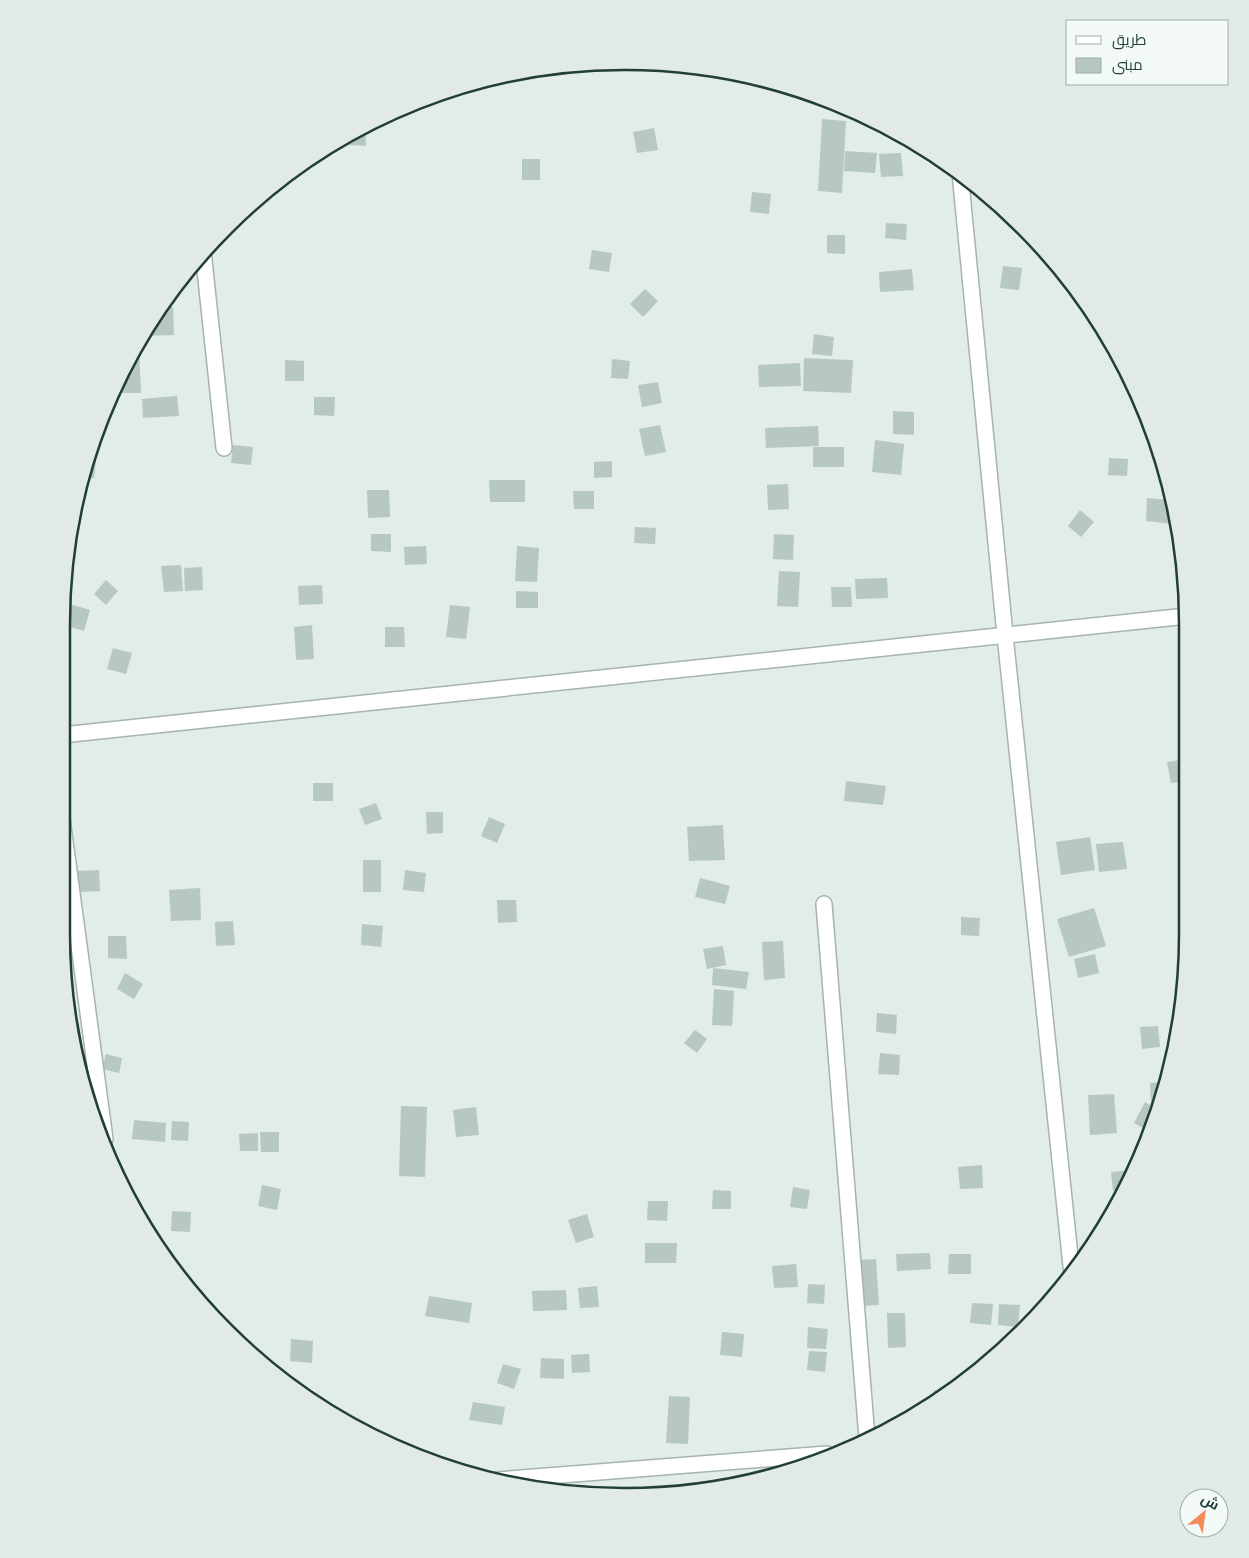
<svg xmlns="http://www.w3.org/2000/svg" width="1249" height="1558" font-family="Signika,Cairo,sans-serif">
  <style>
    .building { fill: #b7c7c2 }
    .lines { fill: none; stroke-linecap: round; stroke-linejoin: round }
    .minor-casing { stroke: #a5b4b0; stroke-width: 18 }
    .minor { stroke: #fff; stroke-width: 15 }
    .rim { fill: none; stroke: #223e38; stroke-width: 2.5 }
  </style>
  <rect width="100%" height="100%" fill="#e2ece9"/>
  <path class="building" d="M822,119L846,121L842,193L818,191Z
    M365,127L366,146L347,145V135Z
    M654,128L658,150L637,153L633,132Z
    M845,151L877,153L875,173L844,171Z
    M901,153L903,176L881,177L879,154Z
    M522,159H540V180H522Z
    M752,192L771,194L769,214L750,212Z
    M886,223L907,224L906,240L885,238Z
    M827,235H845V254L827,253Z
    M592,250L612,253L609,272L589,269Z
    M1003,266L1022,268L1019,290L1000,288Z
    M912,269L914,290L880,292L879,272Z
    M645,289L658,301L643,317L630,304Z
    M163,307H173L174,335L143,336Z
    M814,334L834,337L832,356L812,354Z
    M133,350H139L141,393H114Z
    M804,358L853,360L851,393L803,391Z
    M612,359L630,361L628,379L611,378Z
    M285,360L304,361V381H285Z
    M800,363L801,386L759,387L758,365Z
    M658,382L662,403L642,407L638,385Z
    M177,396L179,416L143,418L142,399Z
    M314,397H335L334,416L314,415Z
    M893,411L914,412V435L893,434Z
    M660,425L666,452L645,456L639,429Z
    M818,426L819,446L766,448L765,428Z
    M875,440L904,444L901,475L872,472Z
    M92,442L98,443L94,478L85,477Z
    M233,445L253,447L251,465L231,463Z
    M813,447H844V467H813Z
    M1109,458L1128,459L1127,476L1108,475Z
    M612,461V477L594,478V462Z
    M489,480H525V502H490Z
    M788,484L789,509L768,510L767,485Z
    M367,490H389L390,517L368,518Z
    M573,491H594V509H574Z
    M1147,498L1169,500L1174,524L1146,521Z
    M1080,510L1094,522L1081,537L1068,526Z
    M635,527L656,528L655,544L634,543Z
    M371,534H391V552L371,551Z
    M774,534L794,535L793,560L773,559Z
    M426,546L427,564L405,565L404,547Z
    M517,546L539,548L537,582L515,581Z
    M181,565L183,591L164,592L161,566Z
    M202,567L203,590L185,591L184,568Z
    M779,571L800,572L798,607L777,606Z
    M887,578L888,598L856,599L855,579Z
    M106,580L118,591L106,605L94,594Z
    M322,585L323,604L299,605L298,586Z
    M831,587H851L852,607H832Z
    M516,591L538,592V608H516Z
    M70,604L90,610L84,631L64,625Z
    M450,605L470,607L466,639L446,637Z
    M312,625L314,659L296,660L294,627Z
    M385,627H404L405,647H385Z
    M113,648L132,653L126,674L107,669Z
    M1187,759V781L1171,783L1167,762Z
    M846,781L886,786L883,805L844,801Z
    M313,783H333V801H313Z
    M376,803L382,819L365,825L359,809Z
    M426,812H443V833L427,834Z
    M489,817L505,824L497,843L481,836Z
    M723,825L725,860L689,861L687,827Z
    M1090,837L1095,870L1061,875L1056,842Z
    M1123,842L1127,869L1099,872L1096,844Z
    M363,860H381V892H363Z
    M99,870L100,891L78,892L77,871Z
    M405,870L426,873L424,892L403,890Z
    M700,878L730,886L725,904L695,897Z
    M200,888L201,920L171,921L169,890Z
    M497,900H516L517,922L498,923Z
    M1094,908L1106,946L1069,957L1057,919Z
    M961,917L980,918L979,936L961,935Z
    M233,921L235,945L216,946L215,922Z
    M362,924L383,926L381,947L361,945Z
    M108,936H126L127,959L108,958Z
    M783,941L785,978L764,980L762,942Z
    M723,946L726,965L707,969L703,949Z
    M1095,954L1099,973L1078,978L1074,959Z
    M713,968L749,972L746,989L712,985Z
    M125,973L143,984L134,999L117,989Z
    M714,989L734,991L732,1026L712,1025Z
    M877,1013L897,1015L896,1034L876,1032Z
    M1158,1026L1160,1047L1142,1049L1140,1027Z
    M695,1030L707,1039L697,1053L684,1043Z
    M880,1053L900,1055L899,1075L878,1074Z
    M106,1054L122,1058L119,1073L102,1069Z
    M1165,1082L1159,1102L1151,1103L1150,1083Z
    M1114,1094L1117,1133L1090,1135L1088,1095Z
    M1145,1102L1157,1109L1150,1132L1134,1123Z
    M401,1106L427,1107L425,1177L399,1176Z
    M476,1107L479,1135L456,1137L453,1110Z
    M134,1120L166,1123L165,1142L132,1139Z
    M172,1121L189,1122L188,1141L171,1140Z
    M260,1132H279V1152H261Z
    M258,1133V1151H240L239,1134Z
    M982,1165L983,1188L960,1189L958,1167Z
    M1133,1170L1121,1191H1113L1111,1172Z
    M262,1185L281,1189L277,1210L258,1206Z
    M793,1187L810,1190L807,1209L790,1207Z
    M713,1190L731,1191V1209H712Z
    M648,1201H668L667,1221L647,1220Z
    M172,1211L191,1212L190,1232L171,1231Z
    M587,1214L594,1237L576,1243L568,1220Z
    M645,1243H677L676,1263H645Z
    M930,1253L931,1269L897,1271L896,1254Z
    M949,1254H971V1274H948Z
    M876,1259L879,1305L858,1306L856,1260Z
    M796,1264L798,1287L774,1288L772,1266Z
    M808,1284L825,1285L824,1304L807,1303Z
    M597,1286L599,1307L580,1308L578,1288Z
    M566,1290L567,1310L533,1311L532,1291Z
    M429,1296L472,1303L469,1323L425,1316Z
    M972,1303L993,1304L991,1325L970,1323Z
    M999,1304L1020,1305L1018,1327L998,1325Z
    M887,1313H905L906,1347L888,1348Z
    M808,1327L828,1329L826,1349L807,1348Z
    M722,1332L744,1334L742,1357L720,1355Z
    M291,1339L313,1341L312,1363L290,1361Z
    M809,1351L827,1352L825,1372L807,1370Z
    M589,1354L590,1372L572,1373L571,1355Z
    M541,1358L564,1359V1379L540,1378Z
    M503,1364L521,1369L514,1389L497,1383Z
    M934,1390L947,1392L933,1402Z
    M669,1396L690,1397L688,1444L666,1443Z
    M473,1402L505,1407L502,1425L469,1420Z"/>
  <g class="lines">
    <defs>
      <path id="minor" d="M960,173L1005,635L1072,1275
        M203,251L224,448
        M62,735L1187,616
        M62,819L105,1139
        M824,904L867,1438
        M497,1480L827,1454"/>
    </defs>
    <use href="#minor" class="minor-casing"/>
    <use href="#minor" class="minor"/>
  </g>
  <path d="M0 0H1249V1558H0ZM624 70H625A554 554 0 0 1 1179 624V934A554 554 0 0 1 625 1488H624A554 554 0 0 1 70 934V624A554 554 0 0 1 624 70Z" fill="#e2eae7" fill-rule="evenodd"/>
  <path class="rim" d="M624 70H625A554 554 0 0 1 1179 624V934A554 554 0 0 1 625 1488H624A554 554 0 0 1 70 934V624A554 554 0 0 1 624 70Z"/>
  <rect x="1066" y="20" width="162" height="65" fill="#f3f9f6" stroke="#9faeaa"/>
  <rect x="1076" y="36" width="25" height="8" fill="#ffffff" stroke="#9faeaa"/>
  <text x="1112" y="45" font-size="15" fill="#223e38">طريق</text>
  <rect x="1076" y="58" width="25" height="15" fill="#b7c7c2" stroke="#9faeaa"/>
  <text x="1112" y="70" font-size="15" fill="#223e38">مبنى</text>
  <g transform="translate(1204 1513) rotate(29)"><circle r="24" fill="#f3f9f6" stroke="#9faeaa"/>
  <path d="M0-4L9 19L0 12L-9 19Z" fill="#f48959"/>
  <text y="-8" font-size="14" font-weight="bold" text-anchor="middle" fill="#223e38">ش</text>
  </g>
</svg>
